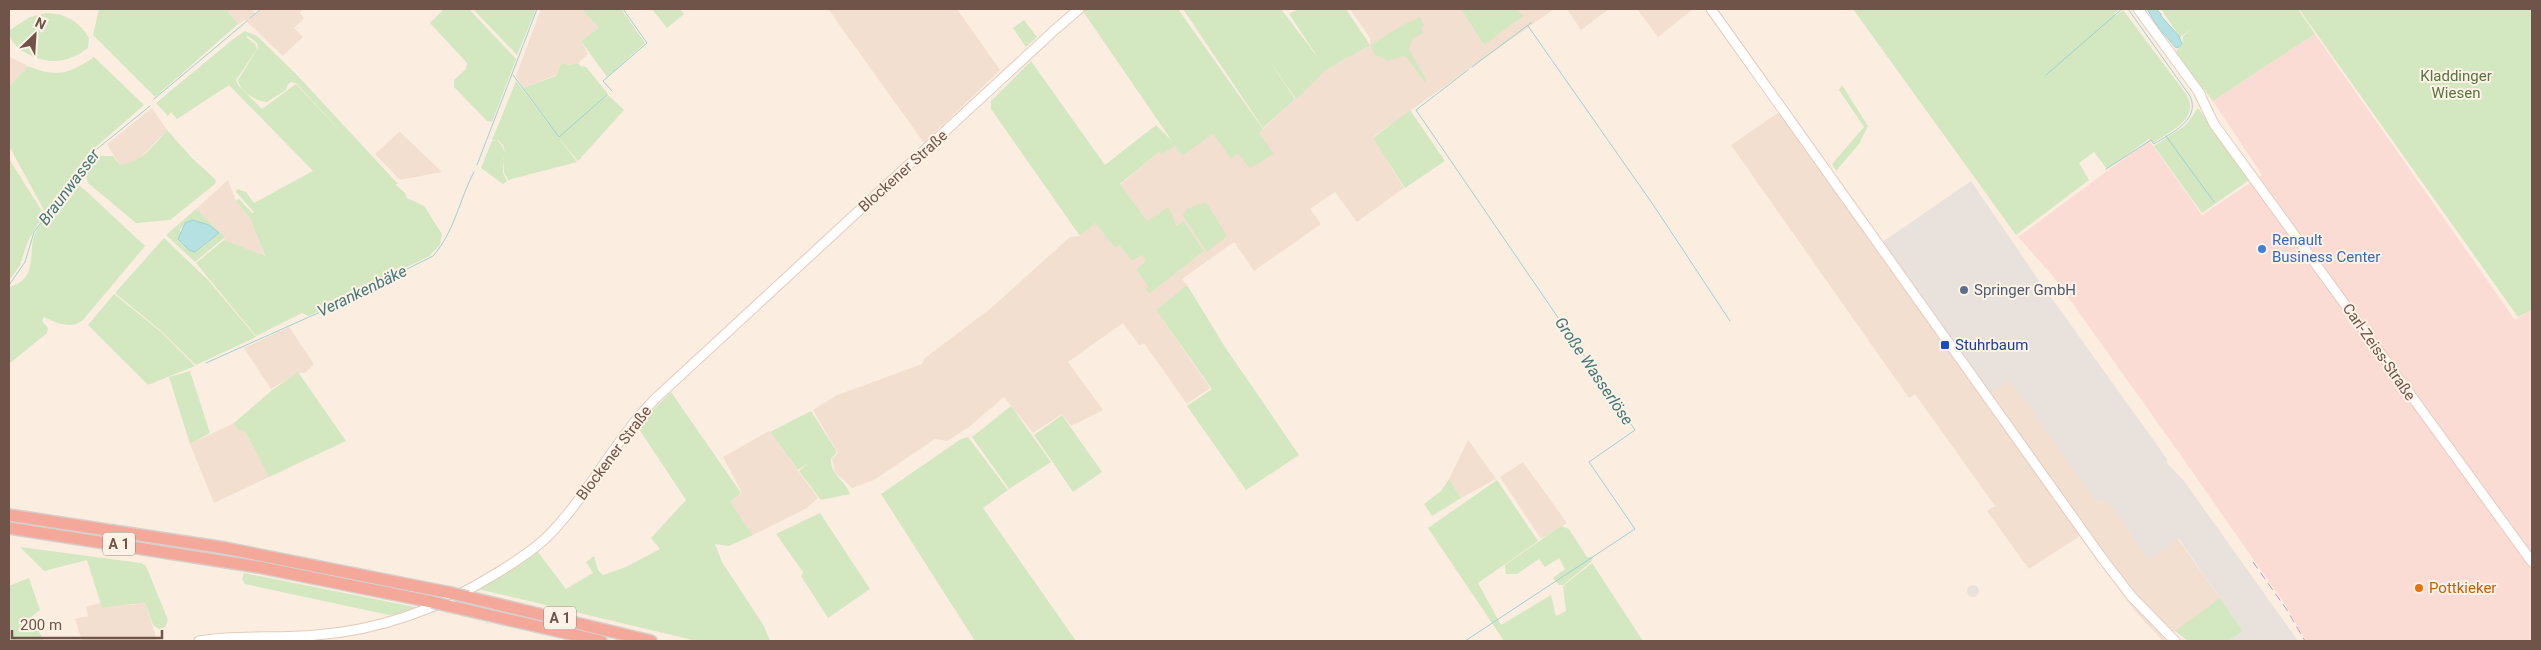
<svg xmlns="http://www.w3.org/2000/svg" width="2541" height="650" font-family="Roboto,sans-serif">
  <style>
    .residential { fill: #f2dfcf }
    .commercial { fill: #fbdcd4 }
    .industrial { fill: #e9e1dc }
    .green { fill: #d3e7c0; fill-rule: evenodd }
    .water { fill: #b6e1e3; stroke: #9dd1d4 }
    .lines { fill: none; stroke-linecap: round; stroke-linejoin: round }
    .stream { stroke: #9dd1d4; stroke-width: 1 }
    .secondary-casing { stroke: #e5ccbd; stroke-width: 11 }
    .highway-casing { stroke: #d7cfcc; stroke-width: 14 }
    .secondary { stroke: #fff; stroke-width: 9 }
    .highway { stroke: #f3a899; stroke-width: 11 }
    .rail { stroke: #b0a0c2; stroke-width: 1; stroke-dasharray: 8 5; stroke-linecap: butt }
    .highway-bridge-casing { stroke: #d7cfcc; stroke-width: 14; stroke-linecap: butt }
    .highway-bridge { stroke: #f3a899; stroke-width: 11 }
    .shop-dot { fill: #3f7fe0; stroke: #fef2e6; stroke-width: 2 }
    .service-dot { fill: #5c6f8a; stroke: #fef2e6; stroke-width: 2 }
    .transit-dot { fill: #1a4fb4; stroke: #fef2e6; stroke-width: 2 }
    .food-dot { fill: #e8710a; stroke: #fef2e6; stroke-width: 2 }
    .labels { text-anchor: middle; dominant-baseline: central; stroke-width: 4; stroke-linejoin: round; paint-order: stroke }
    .shield { fill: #fef2e6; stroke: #9b8378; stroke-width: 1 }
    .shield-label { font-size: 14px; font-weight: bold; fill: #705349 }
    .park-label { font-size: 15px; fill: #557642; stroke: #fef2e6 }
    .street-label { font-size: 15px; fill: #705349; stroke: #fef2e6 }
    .shop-label { font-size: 15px; fill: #366cbe; stroke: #fef2e6; text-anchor: start }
    .service-label { font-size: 15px; fill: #4e5e75; stroke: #fef2e6; text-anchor: start }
    .transit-label { font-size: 15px; fill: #164399; stroke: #fef2e6; text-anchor: start }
    .food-label { font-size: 15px; fill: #c56008; stroke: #fef2e6; text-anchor: start }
    .water-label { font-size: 16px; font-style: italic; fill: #41787c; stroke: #fef2e6 }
  </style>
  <rect width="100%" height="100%" fill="#fbeee0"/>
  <path class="residential" d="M226,9H251L256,14L262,9H299L302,11L300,13L304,18L294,28L303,37L283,56L245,20L238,24Z
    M541,9H582L599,28L581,41L588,54L578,63L570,65L561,63L556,75L523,88L516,76Z
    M828,9H957L1000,70L924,143Z
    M1350,9H1461L1484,45L1522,16L1517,9H1554L1373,137L1404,188L1357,222L1335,192L1310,209L1321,224L1254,271L1234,242L1182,279L1187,285L1156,310L1210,388L1187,404L1144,343L1140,346L1123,323L1068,362L1103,410L1071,426L1062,414L1033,433L1004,397L969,427L947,441L935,439L874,480L852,488L835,472L832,459L838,453L813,410L835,396L922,364L925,358L990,309L1070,237L1080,236L1095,223L1115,248L1119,245L1132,261L1142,255L1146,261L1136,269L1148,287L1149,294L1204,251L1185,222L1178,226L1172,218L1147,222L1120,185L1159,152L1161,155L1175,146L1182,156L1213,134L1232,158L1326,70L1370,45V38Z
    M1567,9H1609L1581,30Z
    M1637,9H1693L1658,37Z
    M10,57L28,66L9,87V58Z
    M152,108L167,130L137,161L129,165L119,164L107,144Z
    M1785,108L1989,395L2010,380L2098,504L2106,499L2149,560L2178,539L2220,598L2163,641L2134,610L2080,536L2029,569L1987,511L1995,506L1915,394L1909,398L1731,145Z
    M399,132H400L442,172L400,180L375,154Z
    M228,180L236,201L250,218L265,257L224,240L225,237L196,209Z
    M289,327L314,364L305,373H298L271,389L244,348Z
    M234,423L238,430L245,431L269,477L214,503L190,444Z
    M769,431L818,498L807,508L753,535L730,502L742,493L723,457Z
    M1468,440L1496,479L1461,498L1449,479Z
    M1523,462L1567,523L1541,539L1500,477Z
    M145,602L157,641H82L75,619L88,616L86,607L100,603L102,608L115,604L132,605Z"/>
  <path class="commercial" d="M2315,34L2515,320L2532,310V641H2306L2286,606L2177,450L2053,276L2018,237L2149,140L2202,215L2262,175L2213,101Z"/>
  <path class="industrial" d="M1971,181L2035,275L2167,459V463L2184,481L2298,641H2228L2243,631L2179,539L2149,560L2106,499L2098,504L2010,380L1989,395L1881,243Z
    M1967 591a6 6 0 1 1 12 0a6 6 0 1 1-12 0Z"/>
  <path class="green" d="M99,9H226L238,24L155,97L93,35Z
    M444,9H469L516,59L492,122L487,121L454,87V80L466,69L467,63L430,23Z
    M473,9H536L517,55Z
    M582,9H621L645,43L607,77L581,41L599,28Z
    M652,9H680L684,14L667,28Z
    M1084,9H1178L1263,129L1259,133L1274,154L1250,168L1238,153L1231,159L1213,134L1182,156L1175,146L1161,155L1159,152L1120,184L1147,221L1168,207L1177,226L1184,221L1204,251L1149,294L1146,289L1148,287L1136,269L1146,261L1142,255L1132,261L1119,245L1115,248L1095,223L1080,236L991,109V101L1031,61L1105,165L1156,125L1172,141L1082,10Z
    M1183,9H1281L1319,59L1289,14L1298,9H1346L1370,45L1326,70L1296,99L1268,59L1295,99L1263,128Z
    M1461,9H1517L1523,16L1484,45Z
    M1853,9H2120L2114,14L2116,16L2123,10L2186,94C2201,118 2171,131 2153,143L2149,139L2107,169L2094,152L2079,163L2089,180L2016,235Z
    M2161,9H2298L2315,34L2213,101L2175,53L2182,44L2183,36L2193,28L2180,37Z
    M2299,9H2532V310L2518,317Z
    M46,13C65,13 79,21 89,38L88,48C77,56 65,62 51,61C36,60 7,48 10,30L30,17Z
    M1420,17L1424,25L1421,29L1423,33L1412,39L1409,50L1426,79L1425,82L1407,58L1403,56L1388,61L1374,54L1371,45L1401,26Z
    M1024,20L1037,37L1026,47L1013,28Z
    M245,31L257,36L297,75L398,184H395L405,193L407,198L424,206L442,234L440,245L429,256L309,316L302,313L256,336L196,263L224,240L265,256L250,218L236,201L239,199L252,213L254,212L236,192L237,189L246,192L254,203L313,171L229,85L177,119L171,112L168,116L156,103L232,40ZM248,36L257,43L258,48L238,80C240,91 256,102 267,102L286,90L288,84L291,82L296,83L356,148L296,84L262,109L238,85L236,80L257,49L255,44L246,37Z
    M94,57L144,105L90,152L45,212L9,146V87L28,66C56,78 70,74 94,57Z
    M561,63L570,65L578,63L582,68L581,66L586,67L608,94L580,119L608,95L624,110L578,161L558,137L577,162L508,180L504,172V154L503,173L507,181L503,184L500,182L481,168L492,141L497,140L502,146L505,153L503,145L498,140H492L516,81L556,134L523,88L556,76Z
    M1842,85L1868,126L1859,144L1836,171L1832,164L1864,127L1839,90Z
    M2198,108L2249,180L2202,213L2154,146L2186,125Z
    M1410,110L1445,161L1405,188L1373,138Z
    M167,130L191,157L216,180L215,184L170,220L136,223L88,183L85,173L98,156H113L119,164C139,166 154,145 167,130Z
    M9,159L44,214L28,241L20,265L9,281Z
    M72,181L85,190L145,246L83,320C71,330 56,323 44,317L42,321L48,328L47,333L9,364V288C12,285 16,285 19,283C36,272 29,251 34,236C42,216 60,198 72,181Z
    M1206,202L1227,236L1207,252L1183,215L1187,209Z
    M196,209L225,237L195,262L166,235ZM192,220L219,233L196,252L181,243L180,230L185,223Z
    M164,238L208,280L256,337L196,365L160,330L115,293Z
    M1187,285L1225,347L1299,455L1246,490L1187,406L1212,389L1156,310Z
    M114,294L161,332L195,366L148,385L88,325Z
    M190,371L210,433L190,444L169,377Z
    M298,372L346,441L269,477L245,431L238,430L234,423L271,391Z
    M671,392L741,493L730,502L753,535L729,546L715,544L722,562L764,626L770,641H697L478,589L537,551L566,589L593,573L586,562L594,556L598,570L603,575L626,567L660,549L651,538L686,500L637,426Z
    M1011,406L1051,462L1009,489L972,437Z
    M811,411L837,452L831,459C830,474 845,480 850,494L821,500L799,471L810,462L798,470L770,432Z
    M1062,415L1102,472L1073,492L1034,435Z
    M968,437L1008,490L983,508L1076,641H975L881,494L961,439Z
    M1449,479L1461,498L1432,516L1424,504L1441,491Z
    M1497,480L1538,541L1478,583L1501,625L1551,595L1556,616L1566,611L1563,586L1592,563L1643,641H1504L1428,528Z
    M820,513L870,589L828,618L801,576L803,572L776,534Z
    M1561,526L1569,529L1587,557H1593L1591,562L1563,585H1559L1553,578L1565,569L1559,558L1545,567L1539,559L1517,574H1506L1505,565Z
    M20,547L141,563L146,566L168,620L165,627L159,629L153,625L145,602C130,606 116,604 102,608L87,560L44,571Z
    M244,573L420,608L408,613L389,615L245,584L242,579Z
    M29,578L40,610L31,617L44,641H9V586Z
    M2220,598L2243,631L2228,641H2188L2175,631Z"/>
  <path class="water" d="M2147,9H2156L2161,14V16L2179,36L2182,44L2179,47L2176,48L2158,27Z
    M192,220L209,225L219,233L195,252L189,250L178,239L185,223Z"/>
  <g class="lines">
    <path class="stream" d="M1717,9L1827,164
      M250,18L261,9
      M1528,26L1654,206L1730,321
      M1472,67L1531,23
      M513,75L559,137L607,95
      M2046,75L2122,9
      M612,91L603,81L647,43L623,9
      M154,99L247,21
      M2166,136L2214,202
      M477,165L537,9
      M2106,169L2151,140L2154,144C2171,133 2201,120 2190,96L2128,9
      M9,285L25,262L34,232L92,153L150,106
      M206,363L327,309L433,256C455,231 459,200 474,172
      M1465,641L1635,529L1589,462L1635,430L1416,110L1468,70"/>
    <defs>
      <path id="secondary" d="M1711,9L2102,558L2132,597L2175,641
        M2138,9L2201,95
        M1057,28L1079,9
        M2198,91L2214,124L2532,562
        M199,641C238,634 277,639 316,635C383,630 441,608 497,573C515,562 534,550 549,535C590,493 615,439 656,398L1059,26"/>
      <path id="highway" d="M9,515L225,548L451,593
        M9,528L258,567L432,602
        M468,597L651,641
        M449,606L601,641"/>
    </defs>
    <use href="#secondary" class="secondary-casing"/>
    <use href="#highway" class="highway-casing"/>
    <use href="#secondary" class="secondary"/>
    <use href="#highway" class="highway"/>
    <path class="rail" d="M2253,562L2287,610L2305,641"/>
    <defs>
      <path id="highway-bridge" d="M451,593L468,597
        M432,602L449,606"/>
    </defs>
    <use href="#highway-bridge" class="highway-bridge-casing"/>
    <use href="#highway-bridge" class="highway-bridge"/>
  </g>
  <circle class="shop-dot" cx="2262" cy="249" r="5"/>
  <circle class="service-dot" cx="1964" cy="290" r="5"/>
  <rect class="transit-dot" x="1940" y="340" width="10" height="10" rx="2.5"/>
  <circle class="food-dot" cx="2419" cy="588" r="5"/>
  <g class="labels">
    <g class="shield">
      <rect x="103" y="532.5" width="32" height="23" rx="4"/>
      <rect x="544" y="606.5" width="32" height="23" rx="4"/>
    </g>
    <g class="shield-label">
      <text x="119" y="544">A 1</text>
      <text x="560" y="618">A 1</text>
    </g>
    <g class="park-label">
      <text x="2456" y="76">Kladdinger<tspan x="2456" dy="17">Wiesen</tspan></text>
    </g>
    <g class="street-label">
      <text transform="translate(903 171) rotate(-42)">Blockener Straße</text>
      <text transform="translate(2379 352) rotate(55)">Carl-Zeiss-Straße</text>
      <text transform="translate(614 453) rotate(-53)">Blockener Straße</text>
    </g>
    <g class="shop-label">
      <text x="2272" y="240">Renault<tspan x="2272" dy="17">Business Center</tspan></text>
    </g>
    <g class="service-label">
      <text x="1974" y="290">Springer GmbH</text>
    </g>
    <g class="transit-label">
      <text x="1955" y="345">Stuhrbaum</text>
    </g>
    <g class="food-label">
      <text x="2429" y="588">Pottkieker</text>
    </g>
    <g class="water-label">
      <text transform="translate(69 187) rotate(-53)">Braunwasser</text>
      <text transform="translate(362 291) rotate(-26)">Verankenbäke</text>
      <text transform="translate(1594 371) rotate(56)">Große Wasserlöse</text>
    </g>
  </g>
  <rect width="2541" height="650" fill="none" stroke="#705349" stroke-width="20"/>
  <g transform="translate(35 35) rotate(25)" stroke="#fef2e6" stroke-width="4" paint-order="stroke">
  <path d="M0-4L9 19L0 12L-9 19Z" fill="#705349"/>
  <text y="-8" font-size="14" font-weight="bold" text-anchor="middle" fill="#705349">N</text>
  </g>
  <path d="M12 630v8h150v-8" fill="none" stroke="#705349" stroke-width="2.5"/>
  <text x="20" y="630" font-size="15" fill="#705349" stroke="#fef2e6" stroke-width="4" paint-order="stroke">200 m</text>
</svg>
